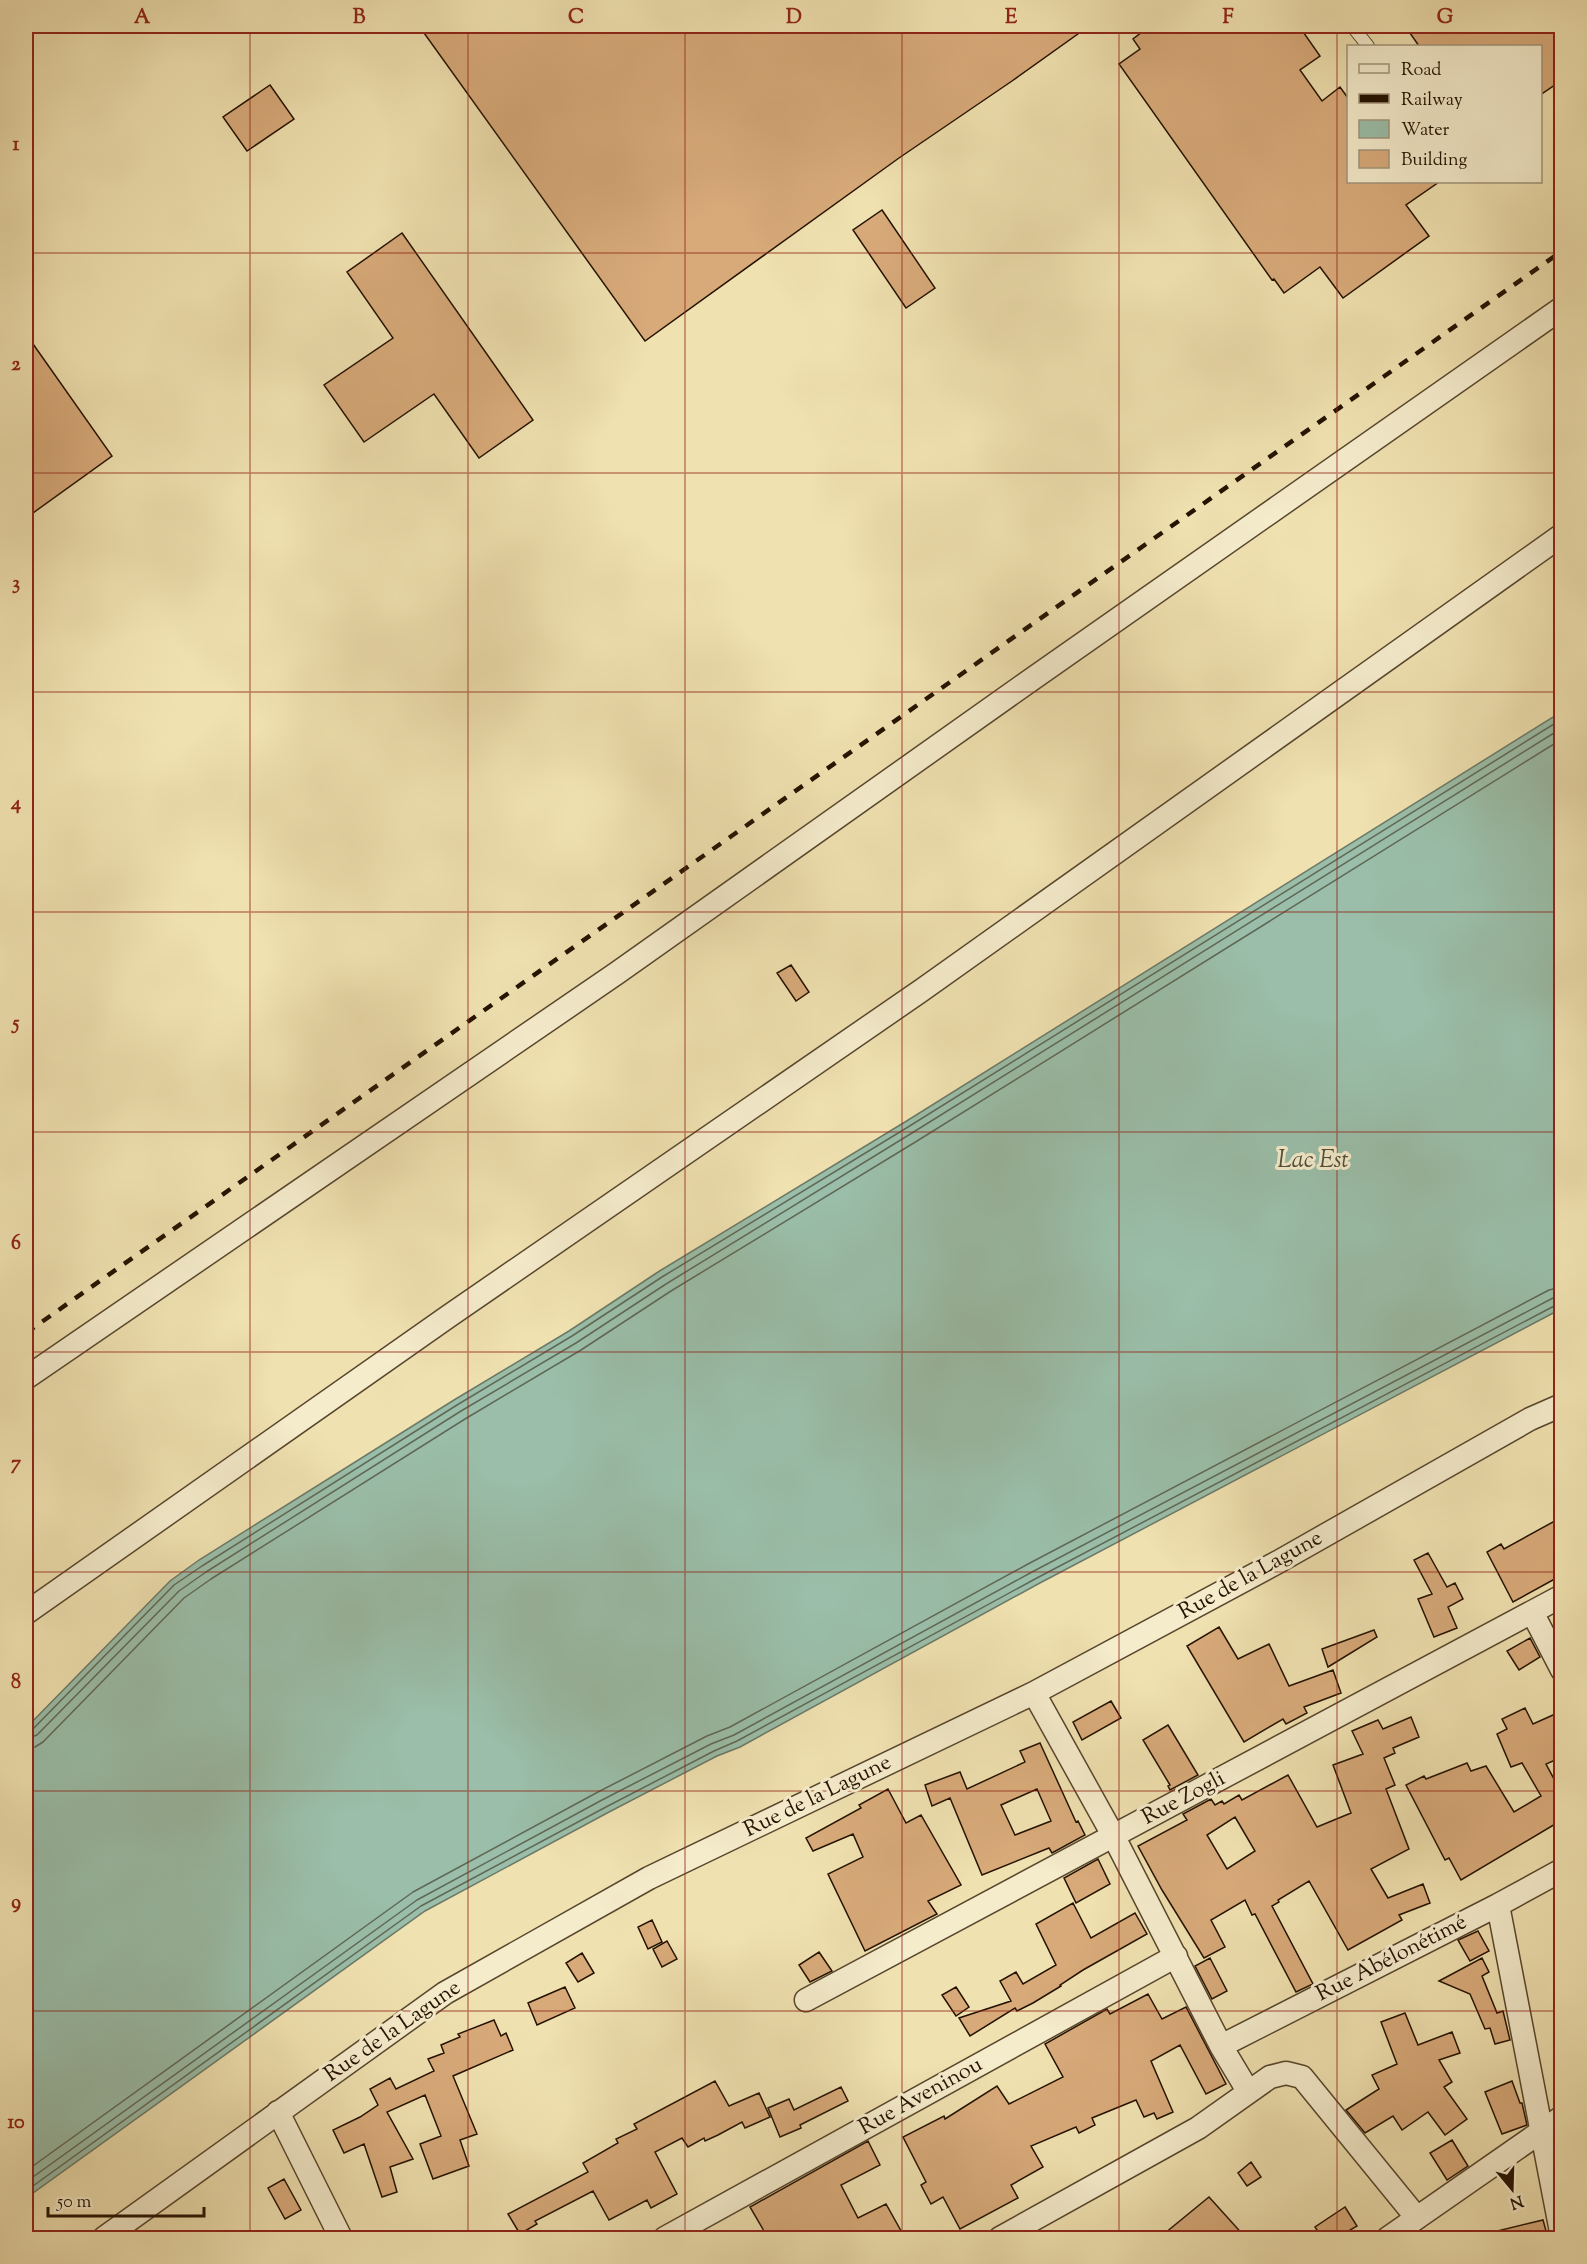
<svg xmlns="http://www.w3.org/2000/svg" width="1587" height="2264" font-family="'Sorts Mill Goudy',serif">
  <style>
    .water { fill: #9abea9; stroke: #6b7966; stroke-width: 1.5 }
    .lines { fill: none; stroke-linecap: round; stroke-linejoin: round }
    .shore { stroke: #5f6855; stroke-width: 1.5 }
    .building { fill: #d8aa7a; stroke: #241201; stroke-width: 1.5; fill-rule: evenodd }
    .service-casing { stroke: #57462d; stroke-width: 14 }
    .minor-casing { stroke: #57462d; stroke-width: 25 }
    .service { stroke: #f5eccc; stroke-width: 12 }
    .minor { stroke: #f5eccc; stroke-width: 22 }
    .rail { stroke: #241201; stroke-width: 4.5; stroke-dasharray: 10 10; stroke-linecap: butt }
    .grid { fill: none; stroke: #8f2418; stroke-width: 1.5; stroke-opacity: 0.55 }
    .labels { text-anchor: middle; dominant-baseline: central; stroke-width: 6; stroke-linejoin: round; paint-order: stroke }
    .street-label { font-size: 22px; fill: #241201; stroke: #f5eccc }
    .water-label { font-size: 24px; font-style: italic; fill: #4d4e3c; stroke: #f5eccc }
    .neatline { fill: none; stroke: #8f2418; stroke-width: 2 }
    .grid-label { font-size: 20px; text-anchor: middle; font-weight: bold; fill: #8f2418 }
  </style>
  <rect width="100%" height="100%" fill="#f0e1b0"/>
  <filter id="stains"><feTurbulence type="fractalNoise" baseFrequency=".00333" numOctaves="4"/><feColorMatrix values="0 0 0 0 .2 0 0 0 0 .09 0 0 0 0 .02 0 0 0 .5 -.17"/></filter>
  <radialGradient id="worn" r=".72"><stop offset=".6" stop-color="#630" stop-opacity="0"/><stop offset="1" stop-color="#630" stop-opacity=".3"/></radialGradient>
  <path class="water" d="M1561,712V1309L1038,1584L740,1747L717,1756L609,1812L425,1911L26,2198V1728L170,1581L199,1560L454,1400L569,1331L658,1272L905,1122Z"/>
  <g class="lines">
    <path class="shore" d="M26,1732L32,1730L174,1585L202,1566L457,1405L572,1336L662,1277L908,1127L1562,719
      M26,1739L37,1735L179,1591L206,1572L461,1411L576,1343L666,1284L912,1133L1562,728
      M26,1748L35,1747L43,1742L184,1598L211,1579L465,1419L581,1350L671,1291L917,1141L1562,739
      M26,2171L413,1892L598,1792L707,1736L730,1727L1028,1564L1549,1290L1562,1287
      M26,2182L417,1900L602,1800L711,1744L734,1735L1032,1572L1553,1298L1562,1296
      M26,2191L421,1906L606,1807L714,1751L737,1741L1035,1579L1556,1305L1562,1304"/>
  </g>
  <path class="building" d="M419,26H1089L1012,81L899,158L645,341Z
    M1150,26H1299L1320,56L1300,70L1322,101L1340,87L1348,98V182H1439L1406,205L1429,236L1343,298L1320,267L1284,293L1274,279L1272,280L1119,64L1140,49L1133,39Z
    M1405,26H1562V80L1540,95V46H1419Z
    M270,85L294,119L247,151L223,117Z
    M882,210L935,288L906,308L853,230Z
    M402,233L533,420L479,458L434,394L364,442L324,385L393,338L347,272Z
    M26,334L112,456L26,518Z
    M791,965L809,992L796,1001L777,973Z
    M1562,1517V1575L1513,1602L1487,1552L1501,1544L1504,1549Z
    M1428,1553L1447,1587L1455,1583L1463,1599L1448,1607L1457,1628L1434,1637L1418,1599L1432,1594L1414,1560Z
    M1219,1627L1238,1659L1269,1644L1289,1686L1333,1670L1341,1693L1304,1707L1307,1713L1286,1724L1283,1719L1244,1742L1187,1646Z
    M1374,1630L1377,1637L1328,1667L1322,1649Z
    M1530,1638L1540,1657L1519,1670L1507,1651Z
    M1111,1701L1121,1718L1082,1740L1073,1722Z
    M1525,1708L1533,1724L1562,1711V1757L1546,1764L1562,1794V1820L1461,1880L1449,1858L1445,1860L1406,1785L1424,1776L1426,1779L1467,1763L1471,1771L1486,1766L1514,1812L1541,1796L1522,1763L1511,1767L1497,1734L1507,1729L1502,1719Z
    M1411,1717L1419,1737L1393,1748L1395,1753L1384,1758L1395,1785L1386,1789L1409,1849L1371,1869L1388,1898L1423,1884L1430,1903L1399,1915L1402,1920L1348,1950L1309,1881L1278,1900L1279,1902L1272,1906L1313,1984L1296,1992L1255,1914L1252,1915L1245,1900L1211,1920L1225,1947L1204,1958L1162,1890L1138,1846L1187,1820L1183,1814L1211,1799L1215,1805L1222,1801L1224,1804L1239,1795L1242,1800L1288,1775L1317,1827L1351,1813L1333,1765L1363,1754L1352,1731L1378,1720L1383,1729ZM1235,1817L1255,1851L1227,1869L1207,1835Z
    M1168,1725L1198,1775L1170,1790L1168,1786L1170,1785L1143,1740Z
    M1040,1743L1076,1822L1078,1821L1085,1835L1052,1853L1049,1848L982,1875L950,1798L932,1806L925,1785L960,1772L967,1789L1025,1762L1020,1751ZM1037,1789L1051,1821L1015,1835L1001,1805Z
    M888,1789L906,1823L921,1815L961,1885L928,1901L937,1914L865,1951L828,1874L863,1857L853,1834L813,1851L806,1838L861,1808L859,1805Z
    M1098,1859L1110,1884L1076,1903L1064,1878Z
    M1073,1903L1091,1938L1135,1913L1147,1934L1083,1970L1060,1985L1061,1986L1033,2003L1017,2011L1015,2008L970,2036L959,2018L1011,2001L1000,1981L1016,1972L1023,1984L1056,1965L1036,1924Z
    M652,1920L662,1942L648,1949L638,1927Z
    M1478,1931L1489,1951L1470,1961L1458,1940Z
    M667,1941L677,1959L662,1967L653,1949Z
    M819,1952L832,1971L810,1982L799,1965Z
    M582,1953L594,1973L578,1982L566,1963Z
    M1210,1958L1227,1991L1212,1999L1195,1966Z
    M1482,1958L1489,1972L1482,1976L1497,2013L1503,2011L1510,2040L1495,2044L1490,2028L1485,2029L1470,1994L1439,1981Z
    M565,1987L575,2008L537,2025L528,2003Z
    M956,1987L969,2007L956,2016L942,1995Z
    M1148,1994L1162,2019L1186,2007L1226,2084L1206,2094L1180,2045L1151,2061L1173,2112L1157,2119L1154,2113L1144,2117L1136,2100L1092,2118L1095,2125L1079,2133L1076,2127L1031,2146L1043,2167L1011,2185L1018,2198L960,2229L943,2197L931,2204L921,2185L926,2182L903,2137L944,2116L945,2119L997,2086L1009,2104L1063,2077L1045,2044L1107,2009L1110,2014Z
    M1405,2013L1418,2045L1452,2032L1460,2053L1439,2060L1452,2082L1444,2087L1467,2119L1445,2135L1428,2112L1402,2130L1393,2116L1365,2133L1346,2110L1379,2089L1372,2075L1397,2064L1381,2022Z
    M494,2020L501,2036L506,2033L513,2050L453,2076L477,2134L460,2140L469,2166L433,2179L420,2144L441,2136L425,2095L387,2112L413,2159L390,2167L397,2192L382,2197L364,2144L344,2153L333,2130L360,2117L378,2105L370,2089L390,2078L396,2089L434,2071L428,2059L444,2053L441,2045L460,2037L458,2034Z
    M715,2081L729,2106L759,2093L770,2117L745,2128L742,2122L718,2135L705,2141L704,2138L688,2147L682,2138L655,2152L677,2194L651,2208L647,2200L609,2220L593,2191L535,2221L537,2224L520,2234L508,2214L588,2172L583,2163L618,2143L616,2139L637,2129L634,2124Z
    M1512,2081L1520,2103H1522L1527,2125L1502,2134L1485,2092Z
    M841,2087L848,2101L800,2125L801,2128L780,2137L768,2108L789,2099L794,2110Z
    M1452,2140L1468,2166L1447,2180L1430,2153Z
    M868,2141L880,2165L841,2185L858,2218L886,2204L905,2238H768L750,2207Z
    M1251,2162L1261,2177L1247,2186L1238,2173Z
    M284,2179L301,2210L285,2219L268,2188Z
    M1209,2197L1246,2238H1159Z
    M1345,2207L1357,2226L1337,2238H1322L1315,2227Z
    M1543,2220L1548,2238H1494L1493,2232Z"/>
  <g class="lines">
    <defs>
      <path id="service" d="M1352,26L1368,46"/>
      <path id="minor" d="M26,1378L617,973L1028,682L1562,308
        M1532,1612L1562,1670
        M26,1613L449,1316L922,990L1562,535
        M1034,1693L1114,1837L1221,2046L1248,2091
        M1498,1905L1562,2237
        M806,2000L1562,1596
        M1221,2046L1498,1905L1562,1870
        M278,2112L341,2238
        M104,2238L445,1993L649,1878L1034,1693L1278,1562L1530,1419L1562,1405
        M665,2238L1176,1956
        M1000,2238L1198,2128L1270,2077L1286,2073L1302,2077L1417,2218
        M1388,2238L1562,2117"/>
    </defs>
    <use href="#service" class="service-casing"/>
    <use href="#minor" class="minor-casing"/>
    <use href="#service" class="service"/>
    <use href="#minor" class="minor"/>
    <path class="rail" d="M26,1333L1562,251"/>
  </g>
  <path class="grid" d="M250,26V2238M468,26V2238M685,26V2238M902,26V2238M1119,26V2238M1337,26V2238M26,253H1562M26,473H1562M26,692H1562M26,912H1562M26,1132H1562M26,1352H1562M26,1572H1562M26,1791H1562M26,2011H1562"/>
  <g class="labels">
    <g class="street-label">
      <text transform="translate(1251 1576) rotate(-29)">Rue de la Lagune</text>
      <text transform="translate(818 1797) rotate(-26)">Rue de la Lagune</text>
      <text transform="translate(1184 1799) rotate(-28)">Rue Zogli</text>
      <text transform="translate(1392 1959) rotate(-27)">Rue Abélonétimé</text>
      <text transform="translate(393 2032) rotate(-35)">Rue de la Lagune</text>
      <text transform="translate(921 2097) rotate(-29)">Rue Aveninou</text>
    </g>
    <g class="water-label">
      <text x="1313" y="1161">Lac Est</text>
    </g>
  </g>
  <rect width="1587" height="2264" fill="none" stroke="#f0e1b0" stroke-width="66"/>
  <rect x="1347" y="45" width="195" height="138" fill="#f5eccc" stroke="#a1957b" stroke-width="1.5"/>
  <rect x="1359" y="64" width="30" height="9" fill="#f5eccc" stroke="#a1957b" stroke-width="1.5"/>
  <text x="1401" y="75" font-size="18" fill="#241201">Road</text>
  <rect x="1359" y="94" width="30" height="9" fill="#241201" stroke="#a1957b" stroke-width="1.5"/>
  <text x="1401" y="105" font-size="18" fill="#241201">Railway</text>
  <rect x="1359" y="120" width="30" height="18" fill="#9abea9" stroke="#a1957b" stroke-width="1.5"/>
  <text x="1401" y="135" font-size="18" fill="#241201">Water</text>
  <rect x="1359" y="150" width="30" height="18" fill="#d8aa7a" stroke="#a1957b" stroke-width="1.5"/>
  <text x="1401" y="165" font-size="18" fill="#241201">Building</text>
  <g transform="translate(1512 2189) rotate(161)" stroke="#f5eccc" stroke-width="4.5" paint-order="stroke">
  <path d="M0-4.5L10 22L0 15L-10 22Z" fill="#241201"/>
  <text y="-9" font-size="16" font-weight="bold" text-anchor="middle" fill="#241201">N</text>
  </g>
  <path d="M48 2207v9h156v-9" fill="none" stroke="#241201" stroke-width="3"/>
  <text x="57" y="2207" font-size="18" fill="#241201" stroke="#f5eccc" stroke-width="4.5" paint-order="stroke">50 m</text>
  <rect x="33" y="33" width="1521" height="2198" class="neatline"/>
  <g class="grid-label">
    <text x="142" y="23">A</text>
    <text x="359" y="23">B</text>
    <text x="576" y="23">C</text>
    <text x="794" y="23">D</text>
    <text x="1011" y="23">E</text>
    <text x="1228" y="23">F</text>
    <text x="1445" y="23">G</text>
    <text x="16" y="150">1</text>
    <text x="16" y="370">2</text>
    <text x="16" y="589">3</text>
    <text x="16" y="809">4</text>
    <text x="16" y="1029">5</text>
    <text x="16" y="1249">6</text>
    <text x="16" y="1469">7</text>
    <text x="16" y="1688">8</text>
    <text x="16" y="1908">9</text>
    <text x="16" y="2128">10</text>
  </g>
  <rect width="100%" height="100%" filter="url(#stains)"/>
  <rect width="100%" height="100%" fill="url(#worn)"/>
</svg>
